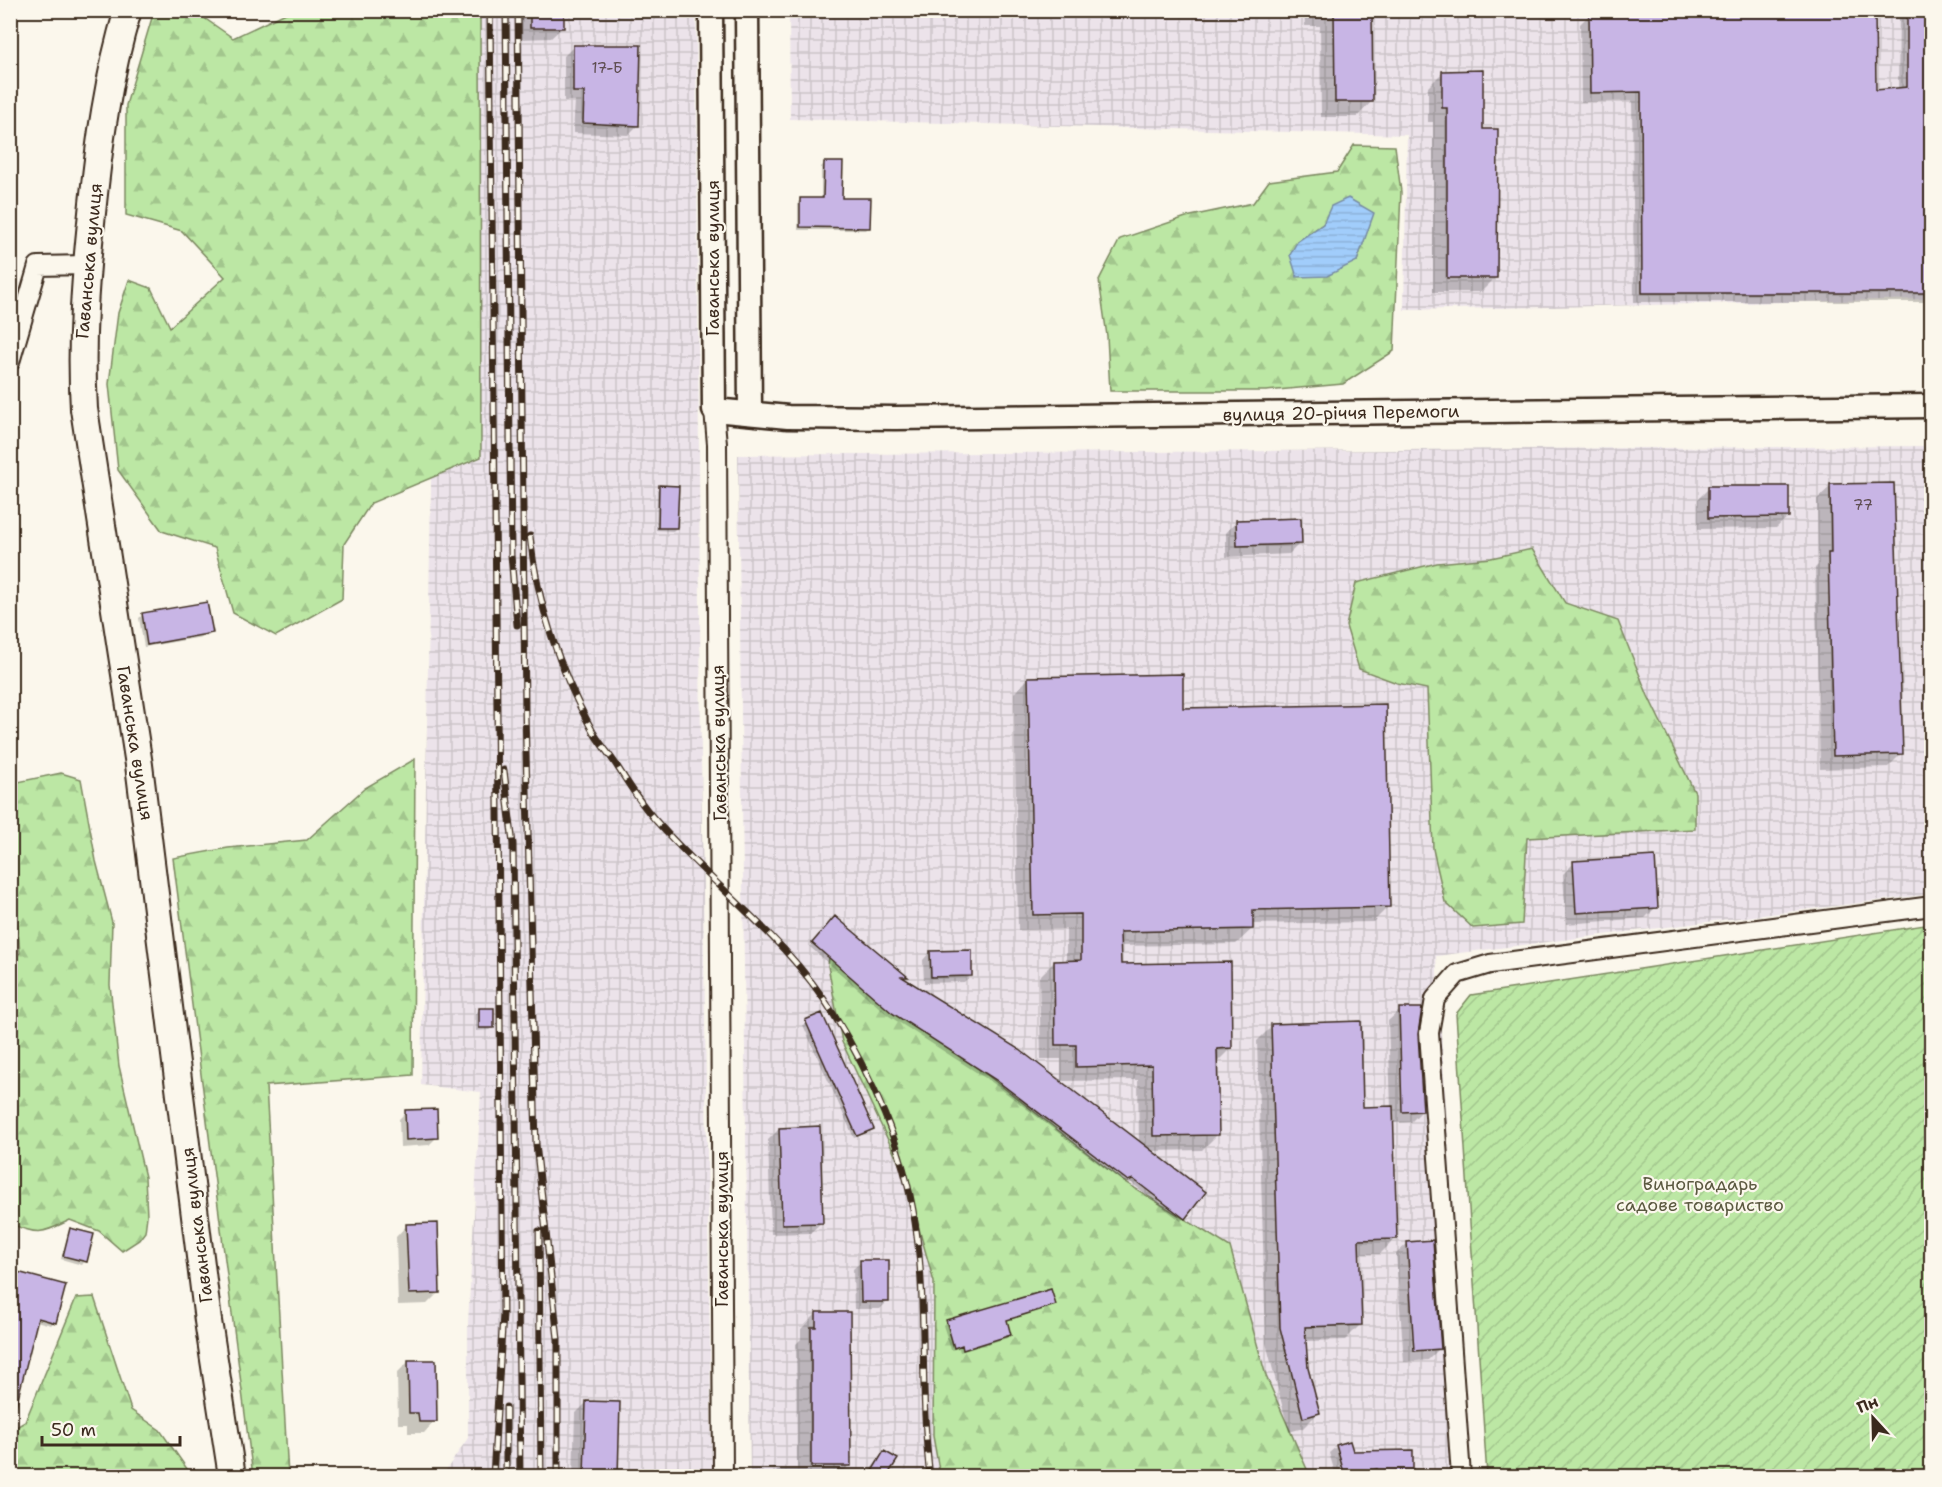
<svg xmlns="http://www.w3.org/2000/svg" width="1942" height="1487" font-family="'Shantell Sans',sans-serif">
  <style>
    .industrial { fill: url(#industrial-grid) }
    .forest { fill: url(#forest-firs); stroke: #7c8861; stroke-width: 1.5; fill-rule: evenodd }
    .garden { fill: url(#garden-furrows); stroke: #7c8861; stroke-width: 1.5 }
    .water { fill: url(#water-rules); stroke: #788ca3; stroke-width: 1.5 }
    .shadow { fill: #0003 }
    .building { fill: #c8b5e5; stroke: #3b2a1e; stroke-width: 1.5 }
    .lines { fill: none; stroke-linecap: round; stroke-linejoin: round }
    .minor-casing { stroke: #3b2a1e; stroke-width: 22 }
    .tertiary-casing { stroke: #3b2a1e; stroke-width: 27 }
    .secondary-casing { stroke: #3b2a1e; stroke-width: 30 }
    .minor { stroke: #fbf7ec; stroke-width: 18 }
    .tertiary { stroke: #fbf7ec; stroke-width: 22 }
    .secondary { stroke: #fbf7ec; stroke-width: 26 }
    .rail-casing { stroke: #3b2a1e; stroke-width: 7 }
    .rail { stroke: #fbf7ec; stroke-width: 4.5; stroke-dasharray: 14; stroke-linecap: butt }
    .labels { text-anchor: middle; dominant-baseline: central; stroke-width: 4.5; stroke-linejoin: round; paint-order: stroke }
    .number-label { font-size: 15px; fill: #5e4d50 }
    .street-label { font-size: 18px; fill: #3b2a1e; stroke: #fbf7ec }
    .park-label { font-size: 18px; fill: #5b5940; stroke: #fbf7ec }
  </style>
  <defs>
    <pattern id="industrial-grid" width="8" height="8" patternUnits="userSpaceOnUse" patternTransform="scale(1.5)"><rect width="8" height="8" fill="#ece3ea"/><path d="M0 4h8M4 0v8" fill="none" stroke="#cbc3c8"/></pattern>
    <pattern id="forest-firs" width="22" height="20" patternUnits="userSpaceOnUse" patternTransform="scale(1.5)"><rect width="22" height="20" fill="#bce7a4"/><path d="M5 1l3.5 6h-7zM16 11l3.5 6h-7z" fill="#a2c68d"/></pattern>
    <pattern id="garden-furrows" width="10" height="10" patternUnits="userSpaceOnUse" patternTransform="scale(1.5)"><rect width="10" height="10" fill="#bce7a4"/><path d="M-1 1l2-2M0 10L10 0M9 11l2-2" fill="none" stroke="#a2c68d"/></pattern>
    <pattern id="water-rules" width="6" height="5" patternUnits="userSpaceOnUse" patternTransform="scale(1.5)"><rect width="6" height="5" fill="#a1cdfb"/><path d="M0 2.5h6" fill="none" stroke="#8cb0d7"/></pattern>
  </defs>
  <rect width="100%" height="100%" fill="#fbf7ec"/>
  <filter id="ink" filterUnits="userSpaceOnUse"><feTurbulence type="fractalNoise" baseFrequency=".0167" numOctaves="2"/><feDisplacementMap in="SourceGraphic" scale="12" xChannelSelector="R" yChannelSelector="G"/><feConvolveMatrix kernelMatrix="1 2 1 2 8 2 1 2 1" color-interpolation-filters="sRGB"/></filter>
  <g filter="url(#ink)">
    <path class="industrial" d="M439,11H696L701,762L712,1476H442L468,1438V1323L481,1092L421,1085Z
      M789,11H1931V299L1404,310L1407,135L790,119Z
      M1931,446V894L1436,956L1470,1476H750L738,455Z"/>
    <path class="forest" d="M154,11H194L233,38L290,11H480L481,457L371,503L344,544L342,599L276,636L233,613L215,548L162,531L118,470L109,384L118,313L129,280L151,288L170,327L225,277L182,231L126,215V105Z
      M1354,145L1395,146L1401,192L1394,351L1343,384L1266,391H1110L1107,336L1099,280L1120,239L1186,217L1253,203L1269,181L1337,172ZM1373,213L1357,261L1297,242L1323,224Z
      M1532,549L1565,603L1618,621L1648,696L1695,793V829L1527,838L1522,924L1473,928L1445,902L1433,849L1427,689L1397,683L1359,669L1346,626L1356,583L1437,563L1491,558Z
      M415,759L413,1075L266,1086L288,1476H253L173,858L228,848L307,840L365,788Z
      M61,773L81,779L96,861L112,922L110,985L119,1066L145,1177L147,1216L145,1232L139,1240L122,1251L99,1231L70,1220C42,1233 40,1236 11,1224L10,959L20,953L10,849L13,783Z
      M829,957L991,1078L1123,1181L1230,1247L1266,1376L1310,1476H940L933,1436L934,1282L903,1172L842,1042L828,966Z
      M94,1297L131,1410L160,1430L192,1476H11V1430L25,1422L76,1298Z"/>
    <path class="garden" d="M1931,924V1476H1487L1456,1014L1471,995Z"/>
    <path class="water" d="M1348,198L1374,213L1357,261L1327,276L1297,277L1290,255L1297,242L1323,224L1331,206Z"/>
    <path class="shadow" d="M519,10H562L563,27L551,38L519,39Z
      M1304,10H1371L1372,101L1357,117H1321L1320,26H1305Z
      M1613,10H1874V92H1898L1899,10H1932V302H1634L1632,101L1581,102L1580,24L1589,15L1613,14Z
      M574,46L638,125L628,135L573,133L575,101H564V56Z
      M1443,72L1482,131L1496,277L1481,292H1433V122H1428V87Z
      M825,163L841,200L869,227L866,230H798V202L801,199H821V167Z
      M1831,486L1902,753L1888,767L1820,769L1815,568L1818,565L1817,499Z
      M660,487L676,528L673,531L656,530L657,490Z
      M1709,488L1788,517L1776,528L1698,529V499Z
      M1237,521L1300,543L1289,554L1226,557V533Z
      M143,615L211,633L208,636L144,647L139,618Z
      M1029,678L1182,709L1388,907L1373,922L1251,924L1252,929L1236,944L1119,946V965L1231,1048L1216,1063L1217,1135L1202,1150L1149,1151L1184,1218L1181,1221L1129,1181L1124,1183L993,1083L889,1016L810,947L835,918L906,977L903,980L1139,1143L1138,1080L1061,1081V1059H1041L1039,977L1054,962H1066V929L1018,930L1014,693Z
      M1574,863L1656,907L1645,918L1566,924L1563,874Z
      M930,952L971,975L964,982L924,983L923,960Z
      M479,1010L493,1027L489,1030L476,1031V1013Z
      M1400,1010L1422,1111L1411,1122L1392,1123L1395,1239L1380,1254H1358L1360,1325L1345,1340L1304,1341L1306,1368L1318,1413L1303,1428L1289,1432L1266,1343L1257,1041L1272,1026L1362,1109L1391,1108L1388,1021Z
      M806,1022L872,1128L869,1132L854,1138L803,1025Z
      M406,1112L436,1138L429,1145L400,1147L399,1119Z
      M779,1129L822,1222L810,1233L771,1234L768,1140Z
      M407,1225L438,1293L427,1304L398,1305L396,1237Z
      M71,1229L85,1261L82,1265L61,1259Z
      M1408,1243L1439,1349L1428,1360L1404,1362L1396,1254Z
      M861,1262L888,1301L880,1309H854L853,1269Z
      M10,1272L54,1322L51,1325L36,1321Z
      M1050,1291L1054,1305L1006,1321L1010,1335L1007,1338L960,1352L959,1348L951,1350L943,1325L946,1322Z
      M816,1314L850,1465L838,1476H772L779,1469H797L796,1344L801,1339V1329Z
      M408,1362L435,1421L424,1433H408V1424H398L397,1373Z
      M586,1403L616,1476H573L575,1414Z
      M1337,1446L1412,1476H1336L1329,1453Z
      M884,1453L896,1460L886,1476H865Z"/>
    <path class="building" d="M530,10H564V28H530Z
      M1334,10H1372L1373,102H1335Z
      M1622,10H1875L1876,90L1907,87V10H1932V293H1642L1641,92L1590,93L1589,13H1622Z
      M573,45H641L639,126L583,123L584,92H573Z
      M1483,70V129H1498L1497,278H1447V108H1442V71Z
      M824,162H843L842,198H871L870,228L800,227V198H823Z
      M1894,483L1903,754L1833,756L1828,553H1831L1830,484Z
      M659,485L679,486L677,528H658Z
      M1708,486H1789V517L1708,518Z
      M1301,518L1302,544L1237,546L1236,520Z
      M207,602L213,633L147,645L142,613Z
      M1183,674V708L1386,704L1390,907L1253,910V929L1120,932L1121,964L1231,962L1232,1048L1217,1049L1219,1135L1153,1136L1152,1065L1076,1067V1045H1055L1054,961L1081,960V914L1033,915L1028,677Z
      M1655,856L1658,908L1576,913L1573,861Z
      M835,916L908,977H902L1020,1050L1206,1192L1185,1219L1133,1179L1128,1181L996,1080L892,1013L812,943Z
      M972,950V976L931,977L930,951Z
      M479,1008H494V1028H479Z
      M1399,1008H1422L1418,1034L1423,1111L1402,1112Z
      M822,1013L874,1129L857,1136L805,1020Z
      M1361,1021L1363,1107L1393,1106L1397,1239L1359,1240L1362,1325L1305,1327L1308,1368L1320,1413L1303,1418L1280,1328L1271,1024Z
      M437,1109L438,1138L406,1140L405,1110Z
      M820,1126L823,1223L782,1224L779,1128Z
      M438,1223L440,1293L409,1294L406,1224Z
      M70,1228L94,1234L87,1262L63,1256Z
      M1433,1240L1441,1349L1414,1351L1407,1242Z
      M860,1260H889V1302H861Z
      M10,1270L66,1285L56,1323L38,1318L16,1406L10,1405Z
      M1051,1289L1056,1305L1007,1320L1011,1335L963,1350L962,1345L954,1348L946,1320Z
      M816,1312H850L851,1466H811V1327H816Z
      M408,1360H436L437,1422H419L418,1413H409Z
      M586,1401L620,1402L618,1476H584Z
      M1350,1441L1353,1451L1413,1450V1476H1377V1469L1345,1476L1336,1445Z
      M884,1451L898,1459L887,1476H869Z"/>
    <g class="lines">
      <defs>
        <path id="minor" d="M10,362L38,266L86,265
          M714,410L717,444L723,1476
          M1461,1476L1429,1033L1435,999L1457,974L1490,964L1932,906"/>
        <path id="tertiary" d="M711,10L714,410L788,417L895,418L1932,406
          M747,10L750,412"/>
        <path id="secondary" d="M128,10C108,76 99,144 92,213C85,279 80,342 84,409L139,765L208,1321L232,1476"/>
      </defs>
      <use href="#minor" class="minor-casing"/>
      <use href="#tertiary" class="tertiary-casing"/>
      <use href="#secondary" class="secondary-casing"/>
      <use href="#minor" class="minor"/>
      <use href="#tertiary" class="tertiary"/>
      <use href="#secondary" class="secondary"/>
      <defs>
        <path id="rail" d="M490,10L503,1314L493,1476
          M506,10L511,555L517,625
          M518,10L525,712L536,1144L558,1339V1476
          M530,536C537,601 559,670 591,728C597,740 607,751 615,763C628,783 641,805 658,823C715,888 789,940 834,1015C872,1076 904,1150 915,1222C928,1306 919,1392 930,1476
          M504,770L513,844L520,1476
          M539,1231L541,1476
          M506,1476V1407"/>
      </defs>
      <use href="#rail" class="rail-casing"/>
      <use href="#rail" class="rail"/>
    </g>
  </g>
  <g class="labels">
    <g class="number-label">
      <text x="607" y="68">17-Б</text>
      <text x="1863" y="505">77</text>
    </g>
    <g class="street-label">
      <text transform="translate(713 258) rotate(-90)">Гаванська вулиця</text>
      <text transform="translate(89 261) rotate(-85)">Гаванська вулиця</text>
      <text transform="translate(1341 413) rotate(-1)">вулиця 20-річчя Перемоги</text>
      <text transform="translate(135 743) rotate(81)">Гаванська вулиця</text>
      <text transform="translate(719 743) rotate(-91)">Гаванська вулиця</text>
      <text transform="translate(197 1225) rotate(-97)">Гаванська вулиця</text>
      <text transform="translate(722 1229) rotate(-90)">Гаванська вулиця</text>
    </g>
    <g class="park-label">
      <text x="1700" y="1184">Виноградарь<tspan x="1700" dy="21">садове товариство</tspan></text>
    </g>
  </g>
  <rect width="1942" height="1487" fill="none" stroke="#fbf7ec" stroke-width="36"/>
  <rect x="18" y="18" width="1906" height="1451" fill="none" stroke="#3b2a1e" stroke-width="2" filter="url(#ink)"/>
  <g transform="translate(1873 1418) rotate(338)" stroke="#fbf7ec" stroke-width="4.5" paint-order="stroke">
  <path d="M0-4.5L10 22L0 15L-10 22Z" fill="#3b2a1e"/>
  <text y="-9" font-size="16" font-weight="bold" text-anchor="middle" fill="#3b2a1e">Пн</text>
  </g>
  <path d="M42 1436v9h138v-9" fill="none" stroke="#3b2a1e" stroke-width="3"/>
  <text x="51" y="1436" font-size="18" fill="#3b2a1e" stroke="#fbf7ec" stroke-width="4.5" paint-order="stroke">50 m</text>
</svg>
